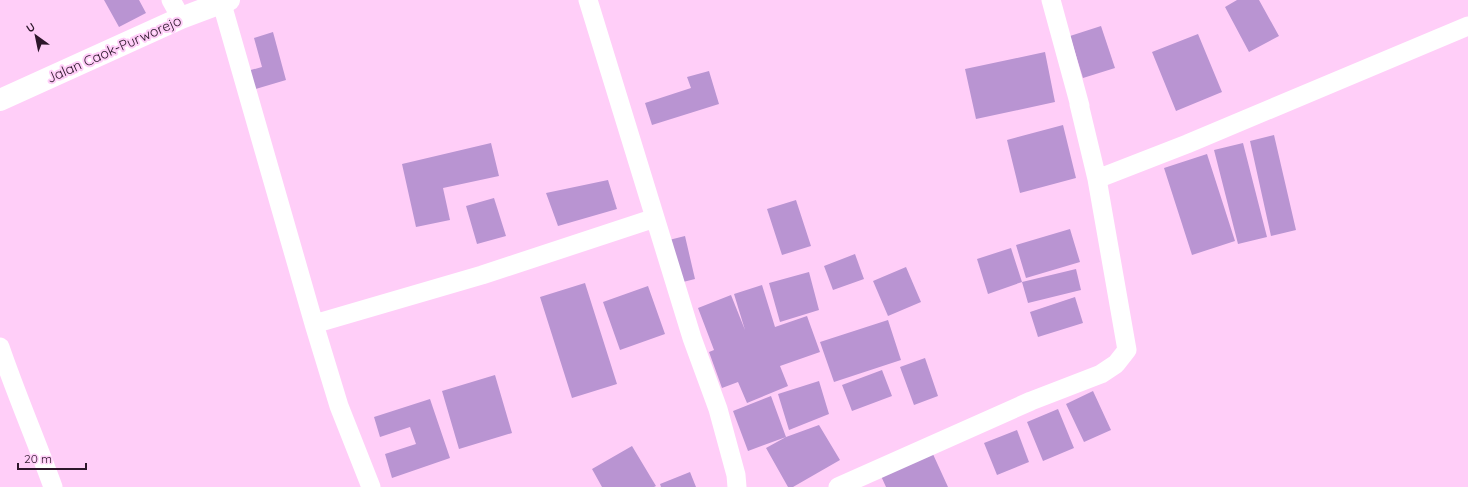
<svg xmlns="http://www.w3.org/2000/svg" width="1468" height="487" font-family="Quicksand,sans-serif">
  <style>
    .building { fill: #b994d2 }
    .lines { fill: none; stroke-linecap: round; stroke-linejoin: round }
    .minor { stroke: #fff; stroke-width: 19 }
    .tertiary { stroke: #fff; stroke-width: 22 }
    .labels { text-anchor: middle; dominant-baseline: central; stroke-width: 4; stroke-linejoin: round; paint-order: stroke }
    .street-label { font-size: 14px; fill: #2d172b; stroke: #ffcef8 }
  </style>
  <rect width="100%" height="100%" fill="#ffcef8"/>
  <path class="building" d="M104,0H139L146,13L119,27Z
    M1237,0H1259L1279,36L1249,52L1225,7Z
    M1101,26L1115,68L1083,78L1070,36Z
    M273,32L286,80L252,90L247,71L262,67L254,38Z
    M1198,34L1222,92L1176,111L1152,52Z
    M1045,52L1055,102L976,119L965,69Z
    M709,71L719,104L652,125L645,103L691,88L687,77Z
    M1063,125L1076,178L1020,193L1007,140Z
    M1274,135L1296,230L1271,236L1250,141Z
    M491,143L499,176L443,188L450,220L416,227L402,164Z
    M1243,143L1267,237L1238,244L1214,150Z
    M1207,154L1235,241L1192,255L1164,168Z
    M608,180L617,209L558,226L546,193Z
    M494,198L506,236L477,244L466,206Z
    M796,200L811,246L782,255L767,209Z
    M1070,229L1080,262L1026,278L1016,245Z
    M685,236L695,279L679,283L669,240Z
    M1011,248L1022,282L988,294L977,259Z
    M855,254L864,279L833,290L824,266Z
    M906,267L921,302L888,316L873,281Z
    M1076,269L1081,290L1028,303L1022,282Z
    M809,272L819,310L780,322L769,283Z
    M585,283L617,384L572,398L540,297Z
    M762,285L775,327L807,316L820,352L780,366L788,386L747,403L738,382L722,388L709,352L714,350L698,308L731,295L745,330L734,294Z
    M648,286L665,334L620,350L603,302Z
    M1075,297L1083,323L1038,337L1030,312Z
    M888,320L901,360L834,382L820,342Z
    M925,358L938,396L914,405L900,367Z
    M882,370L892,396L852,411L842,385Z
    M495,375L512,433L459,449L442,391Z
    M819,381L829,414L789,430L778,394Z
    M1093,391L1111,430L1084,442L1066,404Z
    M771,396L786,437L748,451L733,411Z
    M430,399L450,458L392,478L385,454L416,444L410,427L380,437L374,417Z
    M1058,409L1074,448L1043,461L1027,422Z
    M819,425L840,460L793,487H788L766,448L786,437Z
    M1017,430L1029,462L997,475L984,443Z
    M632,446L656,486L654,487H602L592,469Z
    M932,452L948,487H886L881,476Z
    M690,472L696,487H661L660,484Z"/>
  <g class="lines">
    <path class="minor" d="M171,0L181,18
      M588,0L692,338L718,409L736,475L737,487
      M1051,0L1080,106
      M222,4L314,324L482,275L655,218
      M1097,179L1187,144L1468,26
      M314,324L339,406L371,487
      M0,347C16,394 36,440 53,487
      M838,487L1031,401L1101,374L1116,364L1127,350L1097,179L1079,104"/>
    <path class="tertiary" d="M0,100L181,18L229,0"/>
  </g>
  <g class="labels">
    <g class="street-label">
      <text transform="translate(114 49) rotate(-24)">Jalan Caok-Purworejo</text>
    </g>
  </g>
  <g transform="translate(36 36) rotate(327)" stroke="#ffcef8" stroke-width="3" paint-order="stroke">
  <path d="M0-3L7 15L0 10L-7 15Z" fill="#2d172b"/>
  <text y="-6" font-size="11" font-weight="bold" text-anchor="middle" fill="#2d172b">U</text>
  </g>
  <path d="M18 463v6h68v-6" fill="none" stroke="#2d172b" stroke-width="2"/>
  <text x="24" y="463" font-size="12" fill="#2d172b" stroke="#ffcef8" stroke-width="3" paint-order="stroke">20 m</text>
</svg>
